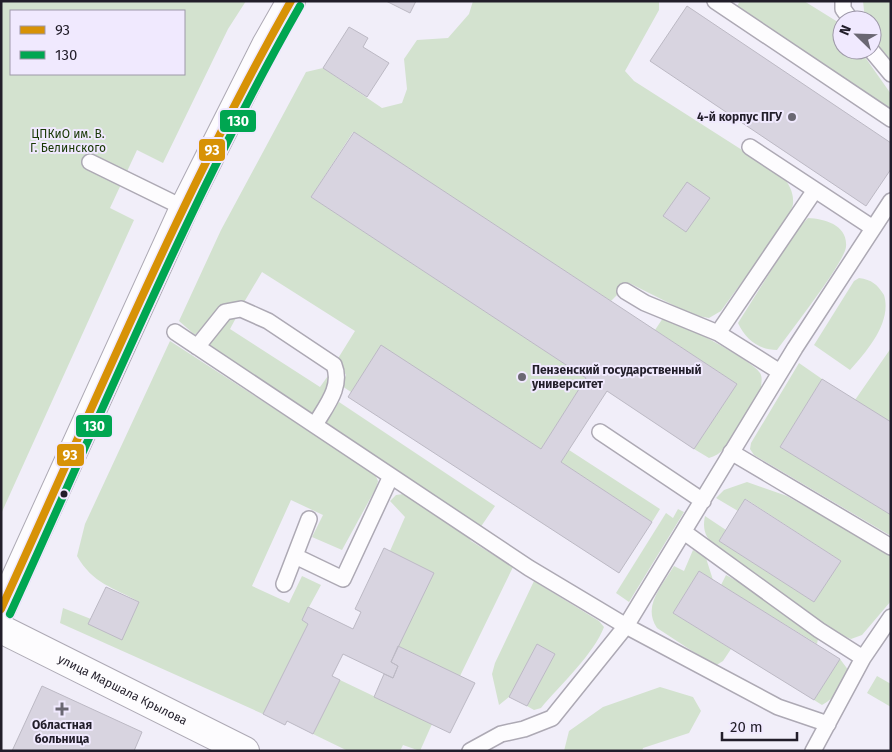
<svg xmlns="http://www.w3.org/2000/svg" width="892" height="752" font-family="'Fira Sans',sans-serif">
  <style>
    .green { fill: #d3e2cf; fill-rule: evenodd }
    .building { fill: #d8d4e0; stroke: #bcb9c4 }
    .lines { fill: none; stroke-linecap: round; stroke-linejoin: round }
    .lane-casing { stroke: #ada9b4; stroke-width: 18 }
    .street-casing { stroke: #ada9b4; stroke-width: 30 }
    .primary-casing { stroke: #ada9b4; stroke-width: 30 }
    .lane { stroke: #fdfcfe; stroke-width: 15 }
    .street { stroke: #fdfcfe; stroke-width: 28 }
    .primary { stroke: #fdfcfe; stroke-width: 28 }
    .bus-1-casing { stroke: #f0e9fe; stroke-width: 11 }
    .bus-2-casing { stroke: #f0e9fe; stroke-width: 11 }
    .bus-1 { stroke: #d79206; stroke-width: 8 }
    .bus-2 { stroke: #00a651; stroke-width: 8 }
    .poi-dot { fill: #6a6772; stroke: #f0e9fe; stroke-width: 2 }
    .bus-dot { fill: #221e2a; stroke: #f0e9fe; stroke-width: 2 }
    .labels { text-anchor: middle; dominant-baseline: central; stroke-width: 4; stroke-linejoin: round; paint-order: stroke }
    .poi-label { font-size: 12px; font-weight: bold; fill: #221e2a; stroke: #f0e9fe; text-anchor: end }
    .park-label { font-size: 12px; fill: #193805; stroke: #f0e9fe }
    .street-label { font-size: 12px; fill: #221e2a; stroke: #f0e9fe }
    .line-badge { stroke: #f0e9fe; stroke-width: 2 }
    .badge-label { font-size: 14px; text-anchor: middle; font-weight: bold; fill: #fff }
  </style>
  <rect width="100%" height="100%" fill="#f1eef9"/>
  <path class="green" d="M1,1H246L228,29L163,163L137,150L110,208L134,220L1,514ZM11,11H184V74H11Z
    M473,1H659V10L625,71L634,81L783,176C789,185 794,192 793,204C792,217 732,295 721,311L709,318L693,315L629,283L611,301L353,132L311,197L586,378L541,449L381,346L351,392L342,386L346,375L337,360L355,331L262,272L243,304L219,310L195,335L179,321L221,230L306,72L323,68L382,108L402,103L407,89L404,59L417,40L448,38L469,14Z
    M740,1H804L841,24L842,50H860L891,94V110L737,6Z
    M863,1H891V66L872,36V20H865Z
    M808,218C825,219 848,225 846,247C844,263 790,332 777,350C759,350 745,339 738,323L798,228Z
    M859,278C872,280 877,284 884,295C892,322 868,350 850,370L814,345L854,281Z
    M665,315C682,325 753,360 760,373C763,378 761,383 761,388C749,408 732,453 709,458L694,449L737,384L655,330Z
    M237,316L230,329L320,387L330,373V390L313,419L205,346L224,320Z
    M170,341L375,474L378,481L376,488L342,550L312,537L323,515L291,500L252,586L289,603L302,576L321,585L302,620L308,624L263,714L60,623L63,608L91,619L139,602C113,587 93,584 77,556L85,524Z
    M891,348V422L855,400Z
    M799,363L822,379L780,447L891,515V536L754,455L750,449L751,443Z
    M339,402L495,506L480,528L324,426Z
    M569,450L660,509L652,522L561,462Z
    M747,482L787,496L891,555V601L862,635L851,639L839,634L716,548C706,537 702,531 705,516L726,530L719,541L814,602L841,561L746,499L738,511L716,498L724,490Z
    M403,494L462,528L471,541L513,567L460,676L398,646L434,573L390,551L405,517L390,501L396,495Z
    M678,509L684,512L629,602L616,593L666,513L673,518Z
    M693,550L706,558L713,580L699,571L673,613L731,649L723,661L715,666L657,628C642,606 662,586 674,566L684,571Z
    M726,575L746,586L818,639L817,644L721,585Z
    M534,581L599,621L604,627C594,654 560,685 541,708L534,710L527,706L555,654L537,644L509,697L499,705L492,674L495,663Z
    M840,659L849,671C843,684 836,698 822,705L814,700Z
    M877,676L891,684V707L867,693Z
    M340,680L432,724L420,751L403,745L400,751H348L313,734Z
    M660,687L693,697L701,711L689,733L643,748L642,751H564L569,731L603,707Z"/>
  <path class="building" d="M386,1H416L410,13Z
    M687,6L891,143V169L866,206L650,61Z
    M349,27L368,38L363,47L389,63L367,97L323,68Z
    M354,132L737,384L694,449L607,391L561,462L652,522L619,573L348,397L381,345L541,449L586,378L311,197Z
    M687,182L710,198L686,232L663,216Z
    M822,379L891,422V515L780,447Z
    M745,499L841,561L814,602L719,541Z
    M384,548L434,573L391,662L398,666L393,678L343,654L332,676L340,680L313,734L287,721L285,725L263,714L308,624L302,620L308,607L353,629L361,612L355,609Z
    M699,571L840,659L814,700L673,613Z
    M106,587L139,602L122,640L88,624Z
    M537,644L555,654L527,706L509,697Z
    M398,646L475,683L450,733L374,697L384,674L393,678L398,666L391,662Z
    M42,686L142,732L134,751H12Z"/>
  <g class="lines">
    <defs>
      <path id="lane" d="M715,1L891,119
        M843,1V9L851,20
        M871,50L891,74
        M750,147L873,228
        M90,162L184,208
        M625,291L645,303L718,333
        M175,332L529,568L626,626L778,707L828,724
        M197,347L225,312L241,309L268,321L334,365C343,387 325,407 315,425
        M780,372L718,333L815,190
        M600,432L703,501
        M731,452L891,547
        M684,532L819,630L863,658L891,617
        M295,556L343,579L391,476
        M284,584L309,519
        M470,751L501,734L524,729L552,718L626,626L795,348L891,201
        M813,751L863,658"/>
      <g id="street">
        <path id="s1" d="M1,629L245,751"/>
      </g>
      <path id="primary" d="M1,610L184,208L266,45L291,1"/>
    </defs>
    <use href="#lane" class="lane-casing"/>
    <use href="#street" class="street-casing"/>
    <use href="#primary" class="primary-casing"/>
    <use href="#lane" class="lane"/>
    <use href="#street" class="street"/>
    <use href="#primary" class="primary"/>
    <defs>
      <path id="bus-1" d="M1,609C94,406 181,195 291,1"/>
      <path id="bus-2" d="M10,614C103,411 189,200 300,6"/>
    </defs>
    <use href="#bus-1" class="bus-1-casing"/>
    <use href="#bus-2" class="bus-2-casing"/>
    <use href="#bus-1" class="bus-1"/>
    <use href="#bus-2" class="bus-2"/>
  </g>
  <g class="poi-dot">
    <circle cx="792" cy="117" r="5"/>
    <circle cx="522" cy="377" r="5"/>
    <path d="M59.5 701.5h5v5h5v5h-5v5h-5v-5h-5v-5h5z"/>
  </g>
  <circle class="bus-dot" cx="64" cy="494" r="4.5"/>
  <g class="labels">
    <g class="poi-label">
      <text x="782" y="117">4-й корпус ПГУ</text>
      <text x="532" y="370" text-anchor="start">Пензенский государственный<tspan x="532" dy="14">университет</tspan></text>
      <text x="62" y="725" text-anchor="middle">Областная<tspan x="62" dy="14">больница</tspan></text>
    </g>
    <g class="park-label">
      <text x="68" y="134">ЦПКиО им. В.<tspan x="68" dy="14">Г. Белинского</tspan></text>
    </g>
    <g class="street-label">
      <text stroke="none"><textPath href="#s1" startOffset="136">улица Маршала Крылова</textPath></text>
    </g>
  </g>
  <g class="line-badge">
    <rect x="219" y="109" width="38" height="24" rx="5" fill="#00a651"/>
    <rect x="198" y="138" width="28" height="24" rx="5" fill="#d79206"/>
    <rect x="75" y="414" width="38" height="24" rx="5" fill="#00a651"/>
    <rect x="56" y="443" width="29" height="24" rx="5" fill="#d79206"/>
  </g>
  <g class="badge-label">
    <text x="238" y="126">130</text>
    <text x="212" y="155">93</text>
    <text x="94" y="431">130</text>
    <text x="70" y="460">93</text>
  </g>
  <rect width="892" height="752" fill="none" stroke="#221e2a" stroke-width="5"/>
  <rect x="10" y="10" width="175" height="65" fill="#f0e9fe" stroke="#9e98a9"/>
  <rect x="20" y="26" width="25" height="8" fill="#d79206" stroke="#9e98a9"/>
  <text x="55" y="35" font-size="15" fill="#221e2a">93</text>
  <rect x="20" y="51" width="25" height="8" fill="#00a651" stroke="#9e98a9"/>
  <text x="55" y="60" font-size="15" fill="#221e2a">130</text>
  <g transform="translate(857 35) rotate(293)"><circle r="24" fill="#f0e9fe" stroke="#9e98a9"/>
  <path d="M0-4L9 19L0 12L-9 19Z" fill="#6a6772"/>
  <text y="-8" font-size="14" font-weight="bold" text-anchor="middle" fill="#221e2a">N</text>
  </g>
  <path d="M722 732v8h75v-8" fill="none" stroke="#221e2a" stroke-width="2.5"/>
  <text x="730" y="732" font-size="15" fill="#221e2a" stroke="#f0e9fe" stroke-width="4" paint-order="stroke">20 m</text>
</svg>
